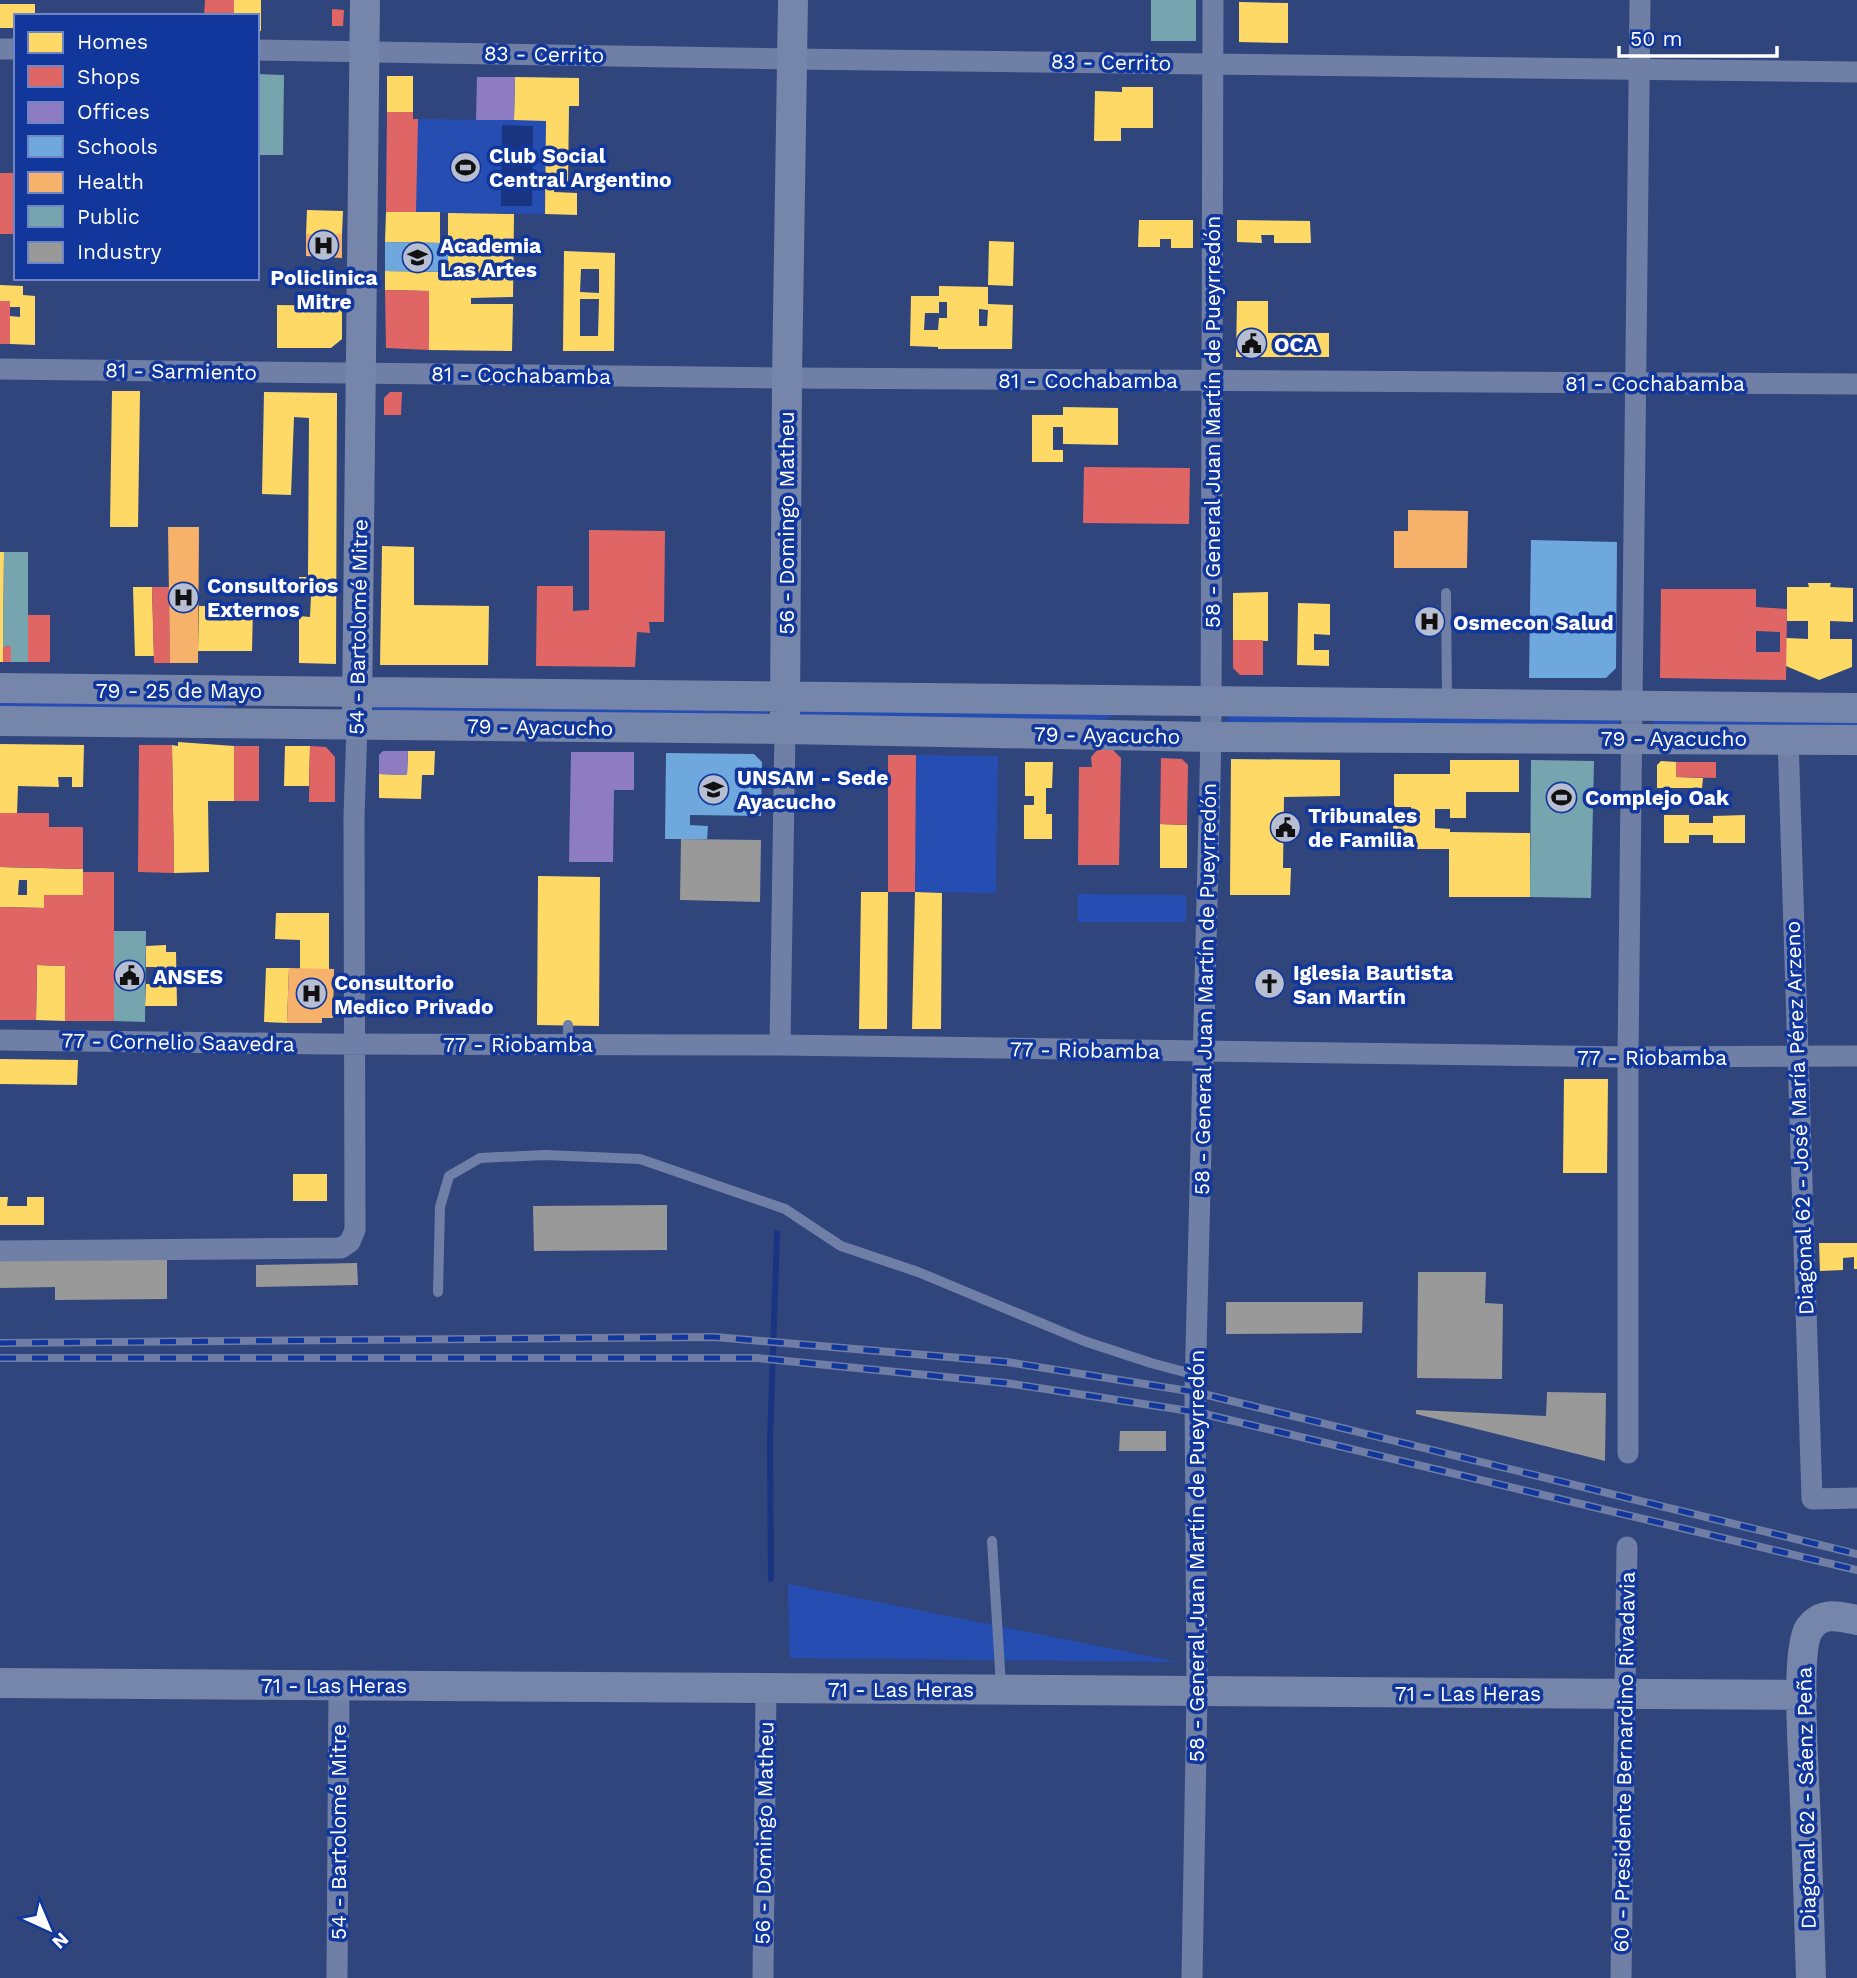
<svg xmlns="http://www.w3.org/2000/svg" width="1857" height="1978" font-family="'Work Sans',sans-serif">
  <style>
    .green { fill: #264db2 }
    .water { fill: #193581 }
    .homes { fill: #ffd966; fill-rule: evenodd }
    .shops { fill: #e06666; fill-rule: evenodd }
    .offices { fill: #8e7cc3 }
    .schools { fill: #6fa8dc }
    .health { fill: #f6b26b }
    .public { fill: #76a5af }
    .industry { fill: #999 }
    .lines { fill: none; stroke-linecap: round; stroke-linejoin: round }
    .stream { stroke: #193581; stroke-width: 6 }
    .lane { stroke: #707fa6; stroke-width: 10 }
    .street { stroke: #707fa6; stroke-width: 21 }
    .secondary { stroke: #7685aa; stroke-width: 30 }
    .rail-casing { stroke: #707ea5; stroke-width: 8 }
    .rail { stroke: #11369c; stroke-width: 5; stroke-dasharray: 16; stroke-linecap: butt }
    .labels { text-anchor: middle; dominant-baseline: central; stroke-width: 7; stroke-linejoin: round; paint-order: stroke }
    .street-label { font-size: 21px; fill: #fff; stroke: #11369c }
    .poi-label { font-size: 21px; font-weight: bold; fill: #fff; stroke: #11369c; text-anchor: start }
  </style>
  <rect width="100%" height="100%" fill="#30457c"/>
  <path class="green" d="M515,77H547L545,214L386,212L387,112L413,119L514,120Z
    M0,700L240,702L215,711L0,710Z
    M372,706L768,710L767,714L375,713Z
    M797,710L1176,714V716L1116,715L1094,723L800,717Z
    M1229,716L1619,720V724L1615,726L1225,722Z
    M1857,719V729L1654,725V720Z
    M916,755L998,756L996,893L915,892Z
    M1078,894L1186,895V922H1078Z
    M788,1584L1178,1662L790,1658Z"/>
  <path class="water" d="M502,125L533,126L532,206H501Z"/>
  <path class="homes" d="M234,0H261V31H257V16H234Z
    M1239,2L1288,3V43L1239,42Z
    M0,4H35V16H16V28H0Z
    M387,76H413V112H387Z
    M515,77L579,78V106H569L568,183L554,182V192L577,193V215L545,214L546,121L514,120Z
    M1122,87H1153V128H1121V141H1094L1095,91L1122,92Z
    M307,210L343,211L342,234H306Z
    M386,212H440V243L385,242Z
    M448,213L514,214L513,297L471,298V304H513L512,351L429,350V291L385,290V271L448,272Z
    M1139,220H1193V248H1171V239H1160V247H1138Z
    M1237,220L1310,221L1311,243H1274V235H1261L1262,243L1237,242Z
    M989,241L1014,242L1013,286L988,285Z
    M564,251L615,253L614,351H563ZM581,269H599V293L580,292ZM580,299H599L598,336H580Z
    M0,285L23,286V295L35,296V345L10,344V316L20,317V307H10V301H0Z
    M939,286L988,287V304L1013,305L1012,349H938V347L910,346L911,296H939ZM939,302H947V318H939L938,330H924L925,313H939ZM979,309L988,310L987,326H979Z
    M1237,301H1268V333H1329V357H1236Z
    M277,305L342,306V339L331,348H277Z
    M112,391H140L138,527H110Z
    M264,392L337,393L336,664L299,663V616L310,617L311,596H299V577H308L309,418L294,417L291,495L262,494Z
    M1063,407L1118,408V445L1063,444V427H1053V450H1063V462H1032V415H1063Z
    M382,546L414,547V605L489,606L488,665H380Z
    M0,552H4L3,662H0Z
    M1808,583H1831L1830,587L1853,588V622L1830,621V639H1852V667L1819,680L1786,666V638L1808,639V621H1787V587H1809Z
    M133,587H152L154,656H135Z
    M1268,592V641L1233,640V593Z
    M1298,603L1330,604V635L1314,634V650H1329V666L1297,665Z
    M199,606H253L252,651H198Z
    M178,742L234,746V801H208L209,872L174,873L172,745L178,746Z
    M0,744L84,745L83,787H72V777H58L59,787L18,786L17,813H0Z
    M285,746H310L309,786H284Z
    M408,751H435L434,775H422L421,799L379,798V774L407,775Z
    M1231,759L1340,760V796L1284,797L1283,868H1291L1290,895H1230Z
    M1450,760H1519V792H1466V818H1450V809H1435V828L1450,829V832L1530,833V897H1449V849H1393V823H1411V807H1394V774H1450Z
    M1661,761L1676,762V777L1703,778L1702,788H1657V765Z
    M1025,762H1053L1052,788H1046V814H1052V839H1024V805H1034V796H1025Z
    M1664,815H1689V823H1713V816L1745,815V843H1713V835H1689V843H1664Z
    M1160,824L1187,825V868H1160Z
    M0,867L83,869V895H44V908L0,907ZM19,880H27V895H18Z
    M538,876L600,877L599,1026L537,1025Z
    M861,892H888L887,1029H859Z
    M915,892L942,893L941,1029H912Z
    M276,913H329V969H300V940L275,939Z
    M166,945V952H176L177,1006H145L146,984H155V967H146V946Z
    M37,965L65,966V1021L36,1020Z
    M266,968H289L287,1023L264,1022Z
    M0,1059L78,1060L77,1085L0,1084Z
    M1564,1079H1608L1607,1173H1563Z
    M293,1174H327V1201H293Z
    M0,1197H8L7,1206H27V1197H44V1225H0Z
    M1819,1243H1857V1269H1854V1257L1843,1258V1270L1820,1271Z"/>
  <path class="shops" d="M205,0H234V16H204Z
    M332,9L344,10L343,26H332Z
    M387,112H413V119H418L416,212H386Z
    M0,173H16V234H0Z
    M385,290L429,291V350L386,348Z
    M0,301H10V344H0Z
    M390,392H402L401,415H384V398Z
    M1084,467L1190,468L1189,524L1083,523Z
    M589,530L665,531L664,622H649L650,633L637,632L635,667L536,666L537,586H573V611L589,610Z
    M152,587H169L170,663H154Z
    M1661,589H1756V607L1787,609L1786,680L1660,678ZM1756,631L1780,632V652H1756Z
    M28,615H50V662H28Z
    M1233,640H1263V675H1240L1233,668Z
    M11,646V662H3V647Z
    M139,745H172L174,873L138,872Z
    M234,746H259V801H234Z
    M310,746L326,747L335,757V802H309Z
    M1100,747L1111,748L1121,758L1119,865H1078L1079,767H1092L1091,757Z
    M888,755H916L915,892H888Z
    M1161,758L1182,759L1188,765L1187,825L1160,824Z
    M1676,762H1716V778L1676,777Z
    M0,813H49V827H83V869L0,867Z
    M83,872H114V1021H65V966L37,965L36,1020H0V907L44,908V895H83Z"/>
  <path class="offices" d="M477,77H515L514,120H476Z
    M383,751H408L407,775L379,774V755Z
    M571,752H634V790H614L613,862H569Z"/>
  <path class="schools" d="M385,242L448,243V272L385,271Z
    M1531,540L1617,542L1616,668L1606,678H1529Z
    M666,753L754,754L762,762L761,816L690,815V825L708,826L707,839H665Z"/>
  <path class="health" d="M306,234H342V258L306,256Z
    M1408,510L1468,511L1467,568H1394V531H1408Z
    M168,527H199L198,663H170Z
    M289,968L334,969L333,1018H322V1023H287Z"/>
  <path class="public" d="M1151,0H1196V41H1151Z
    M257,74L284,75L283,155H257Z
    M4,552H28V662H11V646L3,647Z
    M1531,760L1594,761L1591,898L1530,897Z
    M114,931H146L145,1022L114,1021Z"/>
  <path class="industry" d="M681,839L761,840L760,902L680,900Z
    M667,1205V1250L534,1251L533,1206Z
    M167,1256V1299L55,1300V1287L0,1288V1258Z
    M357,1263L358,1285L256,1287V1265Z
    M1418,1272H1486L1485,1303L1503,1304L1502,1379L1417,1378Z
    M1226,1302H1363L1362,1333L1226,1334Z
    M1547,1392L1606,1393L1605,1461L1416,1414V1410L1546,1416Z
    M1120,1431H1166V1451H1119Z"/>
  <g class="lines">
    <path class="stream" d="M771,1579L770,1442L777,1233"/>
    <path class="lane" d="M1446,593L1447,701
      M568,1045V1025
      M438,1292L440,1207L449,1176L480,1158L545,1155L640,1159L785,1209L841,1246L918,1272L1084,1341L1151,1363L1196,1375
      M992,1541L1001,1686"/>
    <path class="street" d="M0,49H16
      M257,50L792,59L1857,72
      M0,369L787,378L1857,384
      M1788,738L1812,1499L1857,1498
      M0,1040L326,1044L780,1045L1628,1057L1857,1056
      M780,1045L785,729
      M0,1251L341,1248L350,1242L355,1230L354,817L357,725
      M1628,1453V1057L1640,0
      M337,1978L339,1685
      M763,1978L766,1688
      M1192,1978L1197,1692L1195,1392L1211,737L1213,0
      M1621,1978L1627,1547"/>
    <path class="secondary" d="M0,688L1857,708
      M357,710L365,0
      M785,715L787,378L793,0
      M0,721L785,729L1211,737L1857,740
      M0,1683L1802,1695
      M1811,1978C1809,1912 1807,1845 1804,1779C1803,1750 1796,1649 1809,1629C1821,1611 1839,1616 1857,1620"/>
    <defs>
      <path id="rail" d="M0,1343L715,1337L1007,1362L1195,1392L1857,1554
        M0,1358H757L1006,1383L1196,1412L1857,1570"/>
    </defs>
    <use href="#rail" class="rail-casing"/>
    <use href="#rail" class="rail"/>
  </g>
  <defs>
    <symbol id="stadium-disc" viewBox="-11 -11 22 22"><circle r="9.5" fill="#b7bed1" stroke="#11369c"/><path d="M0-5a6.5 5 0 1 0 0 10a6.5 5 0 1 0 0-10ZM-3.5-1.8h7v3.6h-7Z" fill="#111"/></symbol>
    <symbol id="hospital-disc" viewBox="-11 -11 22 22"><circle r="9.5" fill="#b7bed1" stroke="#11369c"/><path d="M-5-5h3v3.5h4V-5h3V5h-3V1.5h-4V5h-3Z" fill="#111"/></symbol>
    <symbol id="university-disc" viewBox="-11 -11 22 22"><circle r="9.5" fill="#b7bed1" stroke="#11369c"/><path d="M0-5L7-2L0 1L-7-2ZM-4 1L0 2.5L4 1V4Q0 6-4 4Z" fill="#111"/></symbol>
    <symbol id="civic-disc" viewBox="-11 -11 22 22"><circle r="9.5" fill="#b7bed1" stroke="#11369c"/><path d="M-.6-6.5H3V-4.5H.6V-3L4-1V1h2V6H-6V1h2V-1L-.6-3ZM-1.2 2.5V6h2.4V2.5Z" fill="#111"/></symbol>
    <symbol id="church-disc" viewBox="-11 -11 22 22"><circle r="9.5" fill="#b7bed1" stroke="#11369c"/><path d="M-1.2-6h2.4v3.5h3.3v2.4h-3.3V6h-2.4V-.1h-3.3v-2.4h3.3Z" fill="#111"/></symbol>
  </defs>
  <g fill-rule="evenodd">
    <use href="#stadium-disc" x="448" y="150" width="35" height="35"/>
    <use href="#hospital-disc" x="306" y="228" width="35" height="35"/>
    <use href="#university-disc" x="400" y="240" width="35" height="35"/>
    <use href="#civic-disc" x="1234" y="326" width="35" height="35"/>
    <use href="#hospital-disc" x="166" y="580" width="35" height="35"/>
    <use href="#hospital-disc" x="1412" y="604" width="35" height="35"/>
    <use href="#university-disc" x="696" y="772" width="35" height="35"/>
    <use href="#stadium-disc" x="1544" y="780" width="35" height="35"/>
    <use href="#civic-disc" x="1268" y="810" width="35" height="35"/>
    <use href="#civic-disc" x="112" y="958" width="35" height="35"/>
    <use href="#church-disc" x="1252" y="966" width="35" height="35"/>
    <use href="#hospital-disc" x="294" y="976" width="35" height="35"/>
  </g>
  <g class="labels">
    <g class="street-label">
      <text transform="translate(544 54) rotate(1)">83 - Cerrito</text>
      <text transform="translate(1111 62) rotate(1)">83 - Cerrito</text>
      <text transform="translate(181 371) rotate(1)">81 - Sarmiento</text>
      <text transform="translate(521 375) rotate(1)">81 - Cochabamba</text>
      <text x="1088" y="380">81 - Cochabamba</text>
      <text x="1655" y="383">81 - Cochabamba</text>
      <text transform="translate(1212 422) rotate(-90)">58 - General Juan Martín de Pueyrredón</text>
      <text transform="translate(786 523) rotate(-90)">56 - Domingo Matheu</text>
      <text transform="translate(358 627) rotate(-89)">54 - Bartolomé Mitre</text>
      <text x="179" y="690">79 - 25 de Mayo</text>
      <text transform="translate(540 727) rotate(1)">79 - Ayacucho</text>
      <text transform="translate(1107 735) rotate(1)">79 - Ayacucho</text>
      <text x="1674" y="738">79 - Ayacucho</text>
      <text transform="translate(1205 989) rotate(-89)">58 - General Juan Martín de Pueyrredón</text>
      <text transform="translate(178 1042) rotate(1)">77 - Cornelio Saavedra</text>
      <text x="518" y="1044">77 - Riobamba</text>
      <text transform="translate(1085 1050) rotate(1)">77 - Riobamba</text>
      <text x="1652" y="1057">77 - Riobamba</text>
      <text transform="translate(1799 1118) rotate(-92)">Diagonal 62 - José María Pérez Arzeno</text>
      <text transform="translate(1196 1556) rotate(-90)">58 - General Juan Martín de Pueyrredón</text>
      <text x="334" y="1685">71 - Las Heras</text>
      <text x="901" y="1689">71 - Las Heras</text>
      <text x="1468" y="1693">71 - Las Heras</text>
      <text transform="translate(1624 1762) rotate(-89)">60 - Presidente Bernardino Rivadavia</text>
      <text transform="translate(1806 1798) rotate(-91)">Diagonal 62 - Sáenz Peña</text>
      <text transform="translate(338 1832) rotate(-90)">54 - Bartolomé Mitre</text>
      <text transform="translate(764 1833) rotate(-89)">56 - Domingo Matheu</text>
    </g>
    <g class="poi-label">
      <text x="489" y="155">Club Social<tspan x="489" dy="24">Central Argentino</tspan></text>
      <text x="440" y="245">Academia<tspan x="440" dy="24">Las Artes</tspan></text>
      <text x="324" y="277" text-anchor="middle">Policlinica<tspan x="324" dy="24">Mitre</tspan></text>
      <text x="1274" y="344">OCA</text>
      <text x="207" y="585">Consultorios<tspan x="207" dy="24">Externos</tspan></text>
      <text x="1453" y="622">Osmecon Salud</text>
      <text x="737" y="777">UNSAM - Sede<tspan x="737" dy="24">Ayacucho</tspan></text>
      <text x="1585" y="797">Complejo Oak</text>
      <text x="1308" y="815">Tribunales<tspan x="1308" dy="24">de Familia</tspan></text>
      <text x="1293" y="972">Iglesia Bautista<tspan x="1293" dy="24">San Martín</tspan></text>
      <text x="153" y="976">ANSES</text>
      <text x="334" y="982">Consultorio<tspan x="334" dy="24">Medico Privado</tspan></text>
    </g>
  </g>
  <rect x="14" y="14" width="245" height="266" fill="#11369c" stroke="#7086c4" stroke-width="2"/>
  <rect x="28" y="32" width="35" height="21" fill="#ffd966" stroke="#7086c4" stroke-width="2"/>
  <text x="77" y="49" font-size="21" fill="#ffffff">Homes</text>
  <rect x="28" y="66" width="35" height="21" fill="#e06666" stroke="#7086c4" stroke-width="2"/>
  <text x="77" y="84" font-size="21" fill="#ffffff">Shops</text>
  <rect x="28" y="102" width="35" height="21" fill="#8e7cc3" stroke="#7086c4" stroke-width="2"/>
  <text x="77" y="119" font-size="21" fill="#ffffff">Offices</text>
  <rect x="28" y="136" width="35" height="21" fill="#6fa8dc" stroke="#7086c4" stroke-width="2"/>
  <text x="77" y="154" font-size="21" fill="#ffffff">Schools</text>
  <rect x="28" y="172" width="35" height="21" fill="#f6b26b" stroke="#7086c4" stroke-width="2"/>
  <text x="77" y="189" font-size="21" fill="#ffffff">Health</text>
  <rect x="28" y="206" width="35" height="21" fill="#76a5af" stroke="#7086c4" stroke-width="2"/>
  <text x="77" y="224" font-size="21" fill="#ffffff">Public</text>
  <rect x="28" y="242" width="35" height="21" fill="#999999" stroke="#7086c4" stroke-width="2"/>
  <text x="77" y="259" font-size="21" fill="#ffffff">Industry</text>
  <g transform="translate(49 1929) rotate(136)" stroke="#11369c" stroke-width="5" paint-order="stroke">
  <path d="M0-5L12 26L0 18L-12 26Z" fill="#ffffff"/>
  <text y="-10" font-size="19" font-weight="bold" text-anchor="middle" fill="#ffffff">N</text>
  </g>
  <path d="M1619 46v10h158v-10" fill="none" stroke="#ffffff" stroke-width="3.5"/>
  <text x="1630" y="46" font-size="21" fill="#ffffff" stroke="#11369c" stroke-width="5" paint-order="stroke">50 m</text>
</svg>
